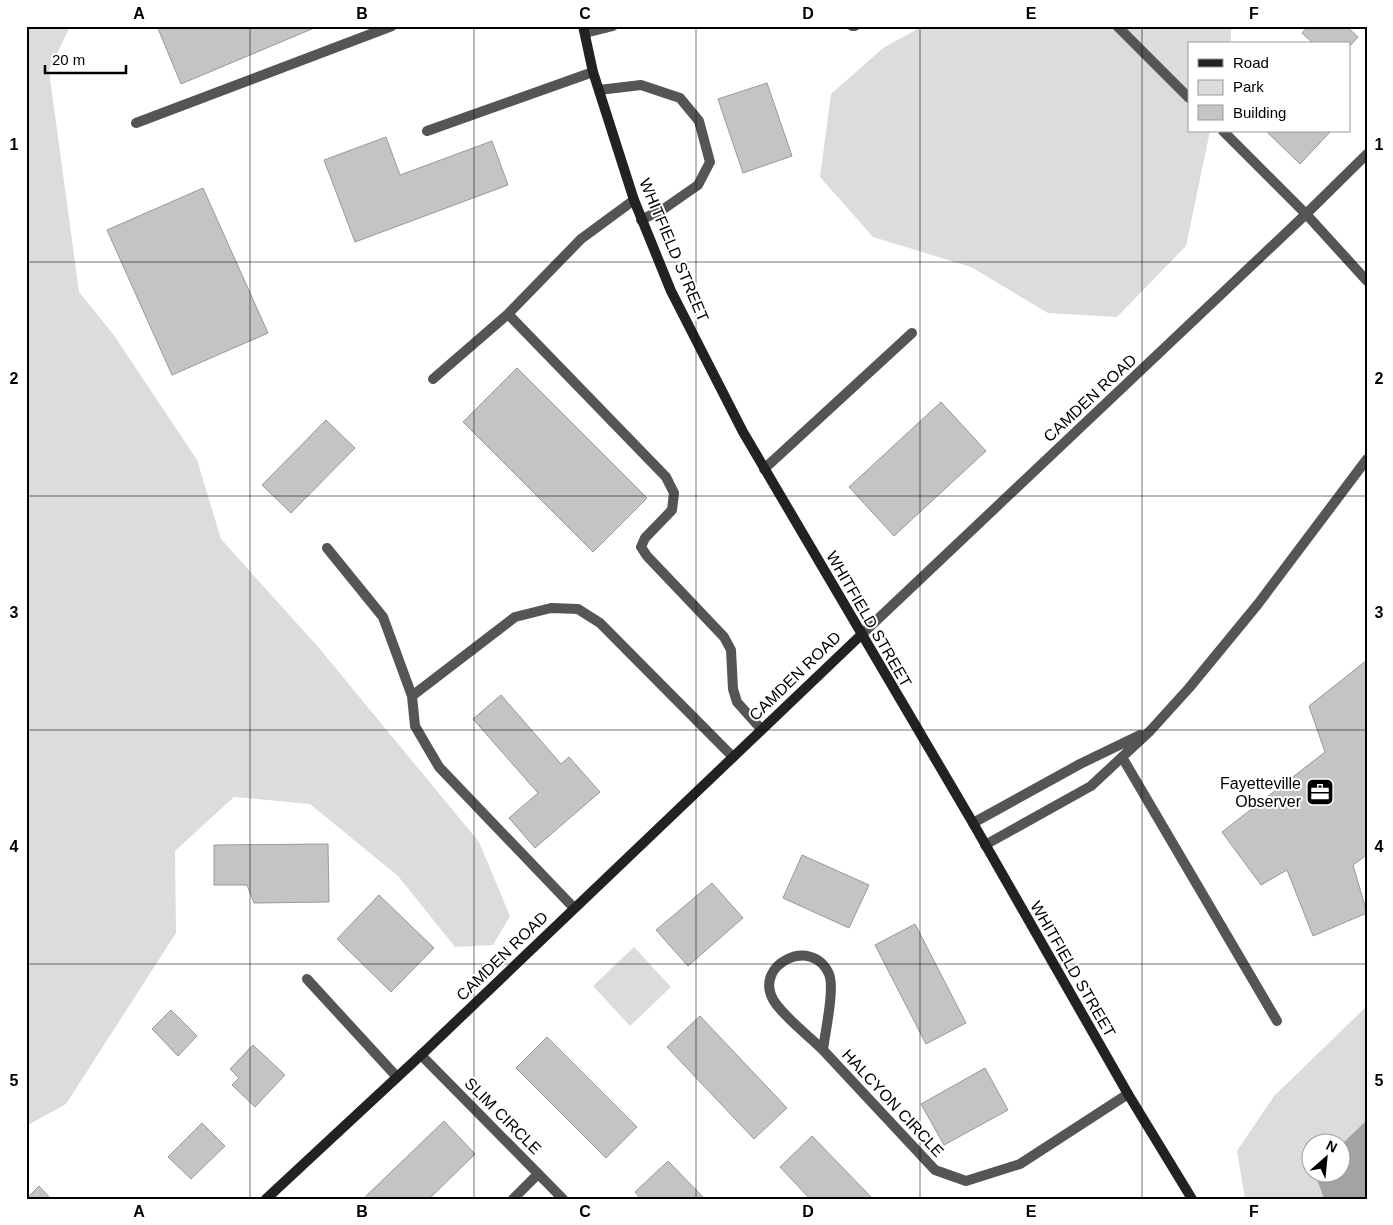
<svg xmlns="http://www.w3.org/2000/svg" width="1393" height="1225" viewBox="0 0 1393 1225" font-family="Helvetica,sans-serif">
<rect width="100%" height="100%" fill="#fff"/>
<path fill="#dcdcdc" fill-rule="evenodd" d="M26 26H70L49 71 79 292 113 334 197 460 221 539 319 648 479 842 510 916 493 945 455 947 398 876 310 804 234 797 175 851 176 933 66 1104 26 1126Z
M923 26H1231V44H1189V131H1210L1186 246 1117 317 1048 313 971 267 873 237 820 177 831 94 883 48Z
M634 947 671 987 630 1026 593 986Z
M1367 1006V1199H1245L1237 1151 1274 1096ZM1310 1142H1340V1172H1310Z"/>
<path fill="#a3a3a3" d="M1367 1120V1199H1324L1315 1173 1340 1172 1341 1145Z"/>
<path fill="#c4c4c4" stroke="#999" d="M157 26H319L181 84Z
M1308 26H1346L1358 37 1349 47V44H1314L1302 33Z
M767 83 792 156 743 173 718 99Z
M1266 131H1331L1300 164Z
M386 137 400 175 492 141 508 185 355 242 324 160Z
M203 188 268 333 172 375 107 230Z
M517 368 647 498 593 552 463 422Z
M941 402 986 451 894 536 849 487Z
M326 420 355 448 291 513 262 485Z
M1367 660V855L1353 865 1367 913 1313 936 1287 870 1261 885 1222 832 1325 752 1309 706Z
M501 695 561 764 569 757 600 792 535 848 509 818 538 793 473 719Z
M328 844 329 902 254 903 247 885H214V845Z
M802 855 869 885 849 928 783 898Z
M712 883 743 918 688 966 656 930Z
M379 895 434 948 391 992 337 939Z
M915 924 966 1023 926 1044 875 945Z
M171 1010 197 1036 178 1056 152 1029Z
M700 1016 787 1108 754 1139 667 1047Z
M547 1037 637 1127 606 1158 516 1068Z
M253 1045 285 1075 255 1107 232 1085 239 1078 230 1069Z
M985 1068 1008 1110 944 1145 921 1104Z
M444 1121 475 1154 429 1199 364 1198Z
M202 1123 225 1146 191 1179 168 1157Z
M812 1136 873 1199H810L780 1167Z
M668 1161 705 1199H641L635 1192Z
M39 1186 51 1199H26Z"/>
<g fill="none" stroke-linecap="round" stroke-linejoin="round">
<path stroke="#555" stroke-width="10" d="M852 26H855
M585 33 613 26
M599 90 641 85 680 98 699 121 710 162 698 185 665 208 641 220
M136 123 392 26
M427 131 593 72
M634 200 581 239 508 314 666 477 674 493 672 510 645 538 641 547 647 556 724 637 731 650 733 689 737 702 761 729
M1306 214 1367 281
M433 379 508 314
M764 469 912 333
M327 548 383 617 412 696 415 726 439 767 574 908
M412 696 515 617 551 608 578 609 600 623 733 757
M1122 757 1277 1021
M973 823 1080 764 1140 735
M985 845 1091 786 1150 731 1189 688 1258 604 1367 459
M307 979 397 1077
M513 1199 538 1174"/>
<path stroke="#555" stroke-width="10" d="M1117 26 1189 98
M1223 131 1306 214
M861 635 1306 214 1367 154
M823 1050C809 1036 784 1017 774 1001 752 965 812 935 829 974 835 989 825 1032 823 1050L935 1170 966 1181 1020 1164 1128 1094
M421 1055 563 1199"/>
<path stroke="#222" stroke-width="10" d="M583 26 593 72 634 200 671 291 743 432 973 823 1128 1094 1192 1199
M266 1199 421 1055 861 635"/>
</g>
<path fill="none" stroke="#000" stroke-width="1" stroke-opacity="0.55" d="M250 26V1199M474 26V1199M696 26V1199M920 26V1199M1142 26V1199M26 262H1367M26 496H1367M26 730H1367M26 964H1367"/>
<defs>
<symbol id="office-square" viewBox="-11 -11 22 22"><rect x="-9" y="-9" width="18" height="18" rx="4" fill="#000" stroke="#fff"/><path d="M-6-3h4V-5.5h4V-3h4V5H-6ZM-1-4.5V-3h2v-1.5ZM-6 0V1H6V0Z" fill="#fff"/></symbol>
</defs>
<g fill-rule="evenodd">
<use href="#office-square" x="1304" y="776" width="32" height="32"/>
</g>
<g text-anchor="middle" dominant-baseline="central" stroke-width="4" stroke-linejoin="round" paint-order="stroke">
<g font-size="16" fill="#000" stroke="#fff">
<text transform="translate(674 250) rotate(67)">WHITFIELD STREET</text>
<text transform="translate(1090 398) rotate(-43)">CAMDEN ROAD</text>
<text transform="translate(869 619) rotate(60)">WHITFIELD STREET</text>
<text transform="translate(795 676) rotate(-44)">CAMDEN ROAD</text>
<text transform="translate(502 956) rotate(-44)">CAMDEN ROAD</text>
<text transform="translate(1073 969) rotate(60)">WHITFIELD STREET</text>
<text transform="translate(893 1103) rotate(47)">HALCYON CIRCLE</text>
<text transform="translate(503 1116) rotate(45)">SLIM CIRCLE</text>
</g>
<g font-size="16" fill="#000" stroke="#fff" text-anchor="end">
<text x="1301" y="783">Fayetteville<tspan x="1301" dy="18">Observer</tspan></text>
</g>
</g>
<rect width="1393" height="1225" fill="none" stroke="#ffffff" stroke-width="55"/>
<rect x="1188" y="42" width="162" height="90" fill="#ffffff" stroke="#999999"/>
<rect x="1198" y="59" width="25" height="8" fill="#222222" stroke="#999999"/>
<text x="1233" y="68" font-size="15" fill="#000000">Road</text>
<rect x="1198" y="80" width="25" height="15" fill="#dcdcdc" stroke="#999999"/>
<text x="1233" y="92" font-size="15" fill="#000000">Park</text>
<rect x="1198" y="105" width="25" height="15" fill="#c4c4c4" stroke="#999999"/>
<text x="1233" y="118" font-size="15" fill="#000000">Building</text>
<g transform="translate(1326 1158) rotate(27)"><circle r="24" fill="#ffffff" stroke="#999999"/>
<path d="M0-4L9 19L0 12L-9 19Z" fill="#000000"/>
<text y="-8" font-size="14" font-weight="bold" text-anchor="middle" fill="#000000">N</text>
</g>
<path d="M45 65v8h81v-8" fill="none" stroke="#000000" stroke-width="2.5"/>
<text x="52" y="65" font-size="15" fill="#000000" stroke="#ffffff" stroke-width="4" paint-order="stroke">20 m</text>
<rect x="28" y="28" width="1338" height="1170" fill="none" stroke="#000" stroke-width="2"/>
<g font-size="16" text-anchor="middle" font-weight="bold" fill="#000">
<text x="139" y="19">A</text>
<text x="362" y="19">B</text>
<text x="585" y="19">C</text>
<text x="808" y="19">D</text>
<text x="1031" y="19">E</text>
<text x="1254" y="19">F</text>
<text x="14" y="150">1</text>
<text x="1379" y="150">1</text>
<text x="14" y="384">2</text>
<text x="1379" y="384">2</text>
<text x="14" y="618">3</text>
<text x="1379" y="618">3</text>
<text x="14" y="852">4</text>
<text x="1379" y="852">4</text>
<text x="14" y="1086">5</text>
<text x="1379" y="1086">5</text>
<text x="139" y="1217">A</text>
<text x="362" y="1217">B</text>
<text x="585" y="1217">C</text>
<text x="808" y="1217">D</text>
<text x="1031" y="1217">E</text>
<text x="1254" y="1217">F</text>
</g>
</svg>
